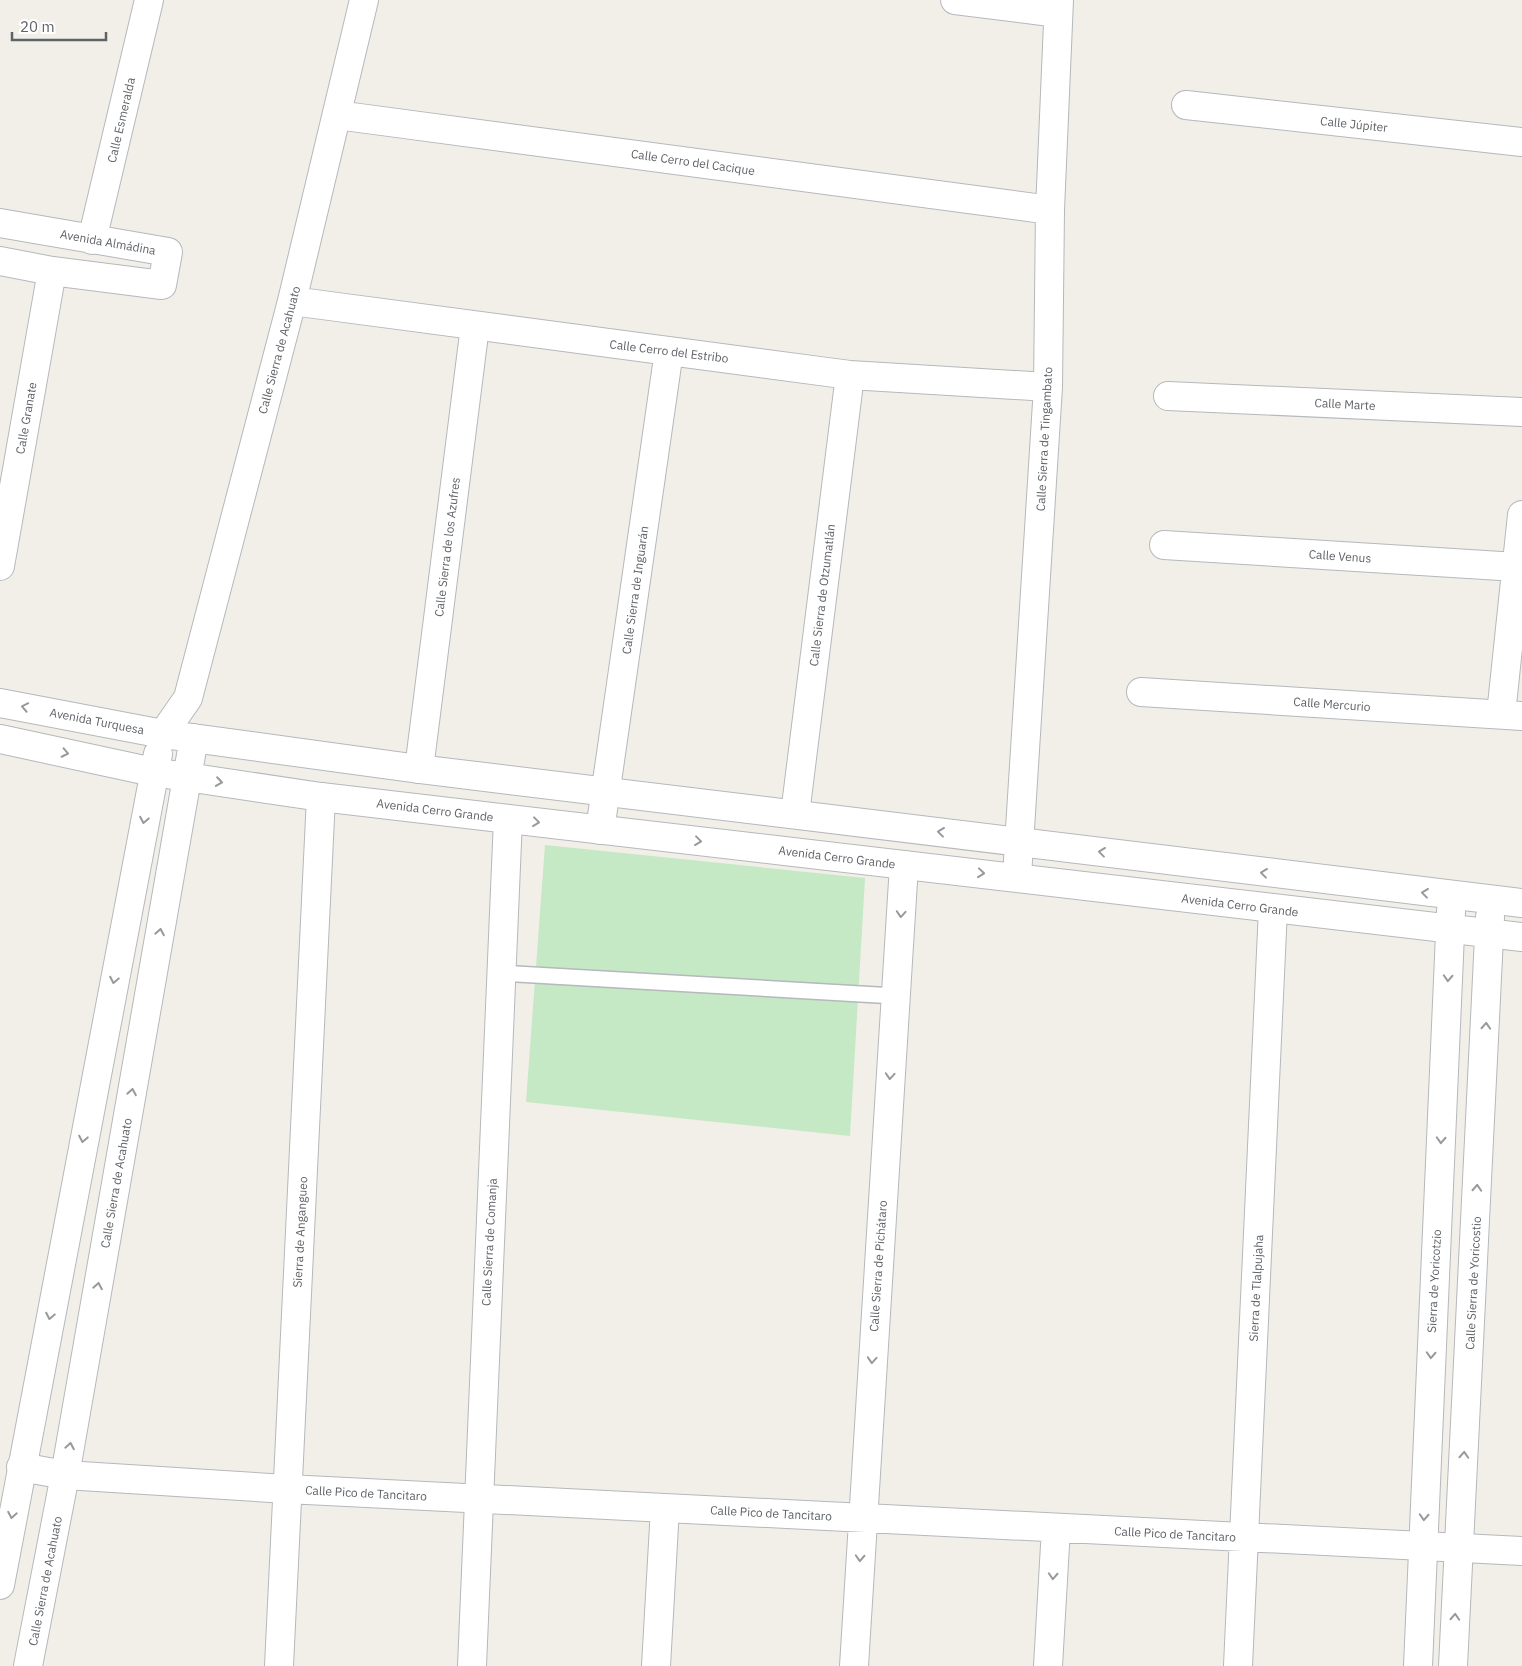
<svg xmlns="http://www.w3.org/2000/svg" width="1522" height="1666" viewBox="0 0 1522 1666" font-family="'IBM Plex Sans',sans-serif">
<rect width="100%" height="100%" fill="#f1efe8"/>
<path fill="#c5e8c5" d="M545 845 865 878 850 1136 526 1102Z"/>
<g fill="none" stroke-linecap="round" stroke-linejoin="round">
<defs>
<path id="service" d="M501 973 895 996"/>
<path id="minor" d="M955 0 1058 13
M1186 105 1522 142
M337 115 1050 210
M0 223 168 252 162 285 52 271 0 261
M92 240 149 0
M292 301 850 375 1048 387
M1168 396 1522 412
M1164 545 1517 567
M0 566 52 271
M1141 692 1522 716
M1501 714 1522 515
M163 734 188 698 292 301 364 0
M419 769 475 326
M795 814 850 375
M600 830 669 351
M1017 876 1048 387 1050 210 1059 0
M21 1467 65 1475 287 1489 1522 1551
M279 1666 321 797
M472 1666 508 819
M656 1666 665 1508
M854 1666 904 865
M1048 1666 1056 1528
M1238 1666 1273 909"/>
<path id="tertiary" d="M0 703 163 734 419 769 1522 903
M0 739 153 772 321 797 1522 937
M0 1585 158 754
M28 1666 65 1475 194 738
M1418 1666 1451 911
M1453 1666 1490 917"/>
</defs>
<use href="#service" stroke="#b5b8bc" stroke-width="18"/>
<use href="#minor" stroke="#b5b8bc" stroke-width="30"/>
<use href="#tertiary" stroke="#b5b8bc" stroke-width="30"/>
<use href="#service" stroke="#fff" stroke-width="15"/>
<use href="#minor" stroke="#fff" stroke-width="28"/>
<use href="#tertiary" stroke="#fff" stroke-width="28"/>
</g>
<defs><path id="oneway-chevron" d="M-2-3.5L2.5 0L-2 3.5" fill="none" stroke-width="1.6" stroke-linecap="round" stroke-linejoin="round" transform="scale(1.25)"/></defs>
<g stroke="#979a9d">
<use href="#oneway-chevron" transform="translate(25 707) rotate(-169)"/>
<use href="#oneway-chevron" transform="translate(65 753) rotate(12)"/>
<use href="#oneway-chevron" transform="translate(219 782) rotate(8)"/>
<use href="#oneway-chevron" transform="translate(144 820) rotate(101)"/>
<use href="#oneway-chevron" transform="translate(536 822) rotate(7)"/>
<use href="#oneway-chevron" transform="translate(941 832) rotate(-173)"/>
<use href="#oneway-chevron" transform="translate(698 841) rotate(7)"/>
<use href="#oneway-chevron" transform="translate(1102 852) rotate(-173)"/>
<use href="#oneway-chevron" transform="translate(981 873) rotate(6)"/>
<use href="#oneway-chevron" transform="translate(1264 873) rotate(-173)"/>
<use href="#oneway-chevron" transform="translate(1425 893) rotate(-173)"/>
<use href="#oneway-chevron" transform="translate(901 914) rotate(94)"/>
<use href="#oneway-chevron" transform="translate(160 932) rotate(-80)"/>
<use href="#oneway-chevron" transform="translate(1448 978) rotate(93)"/>
<use href="#oneway-chevron" transform="translate(114 980) rotate(101)"/>
<use href="#oneway-chevron" transform="translate(1486 1026) rotate(-87)"/>
<use href="#oneway-chevron" transform="translate(890 1076) rotate(94)"/>
<use href="#oneway-chevron" transform="translate(132 1092) rotate(-80)"/>
<use href="#oneway-chevron" transform="translate(83 1139) rotate(101)"/>
<use href="#oneway-chevron" transform="translate(1441 1140) rotate(93)"/>
<use href="#oneway-chevron" transform="translate(1477 1188) rotate(-87)"/>
<use href="#oneway-chevron" transform="translate(98 1286) rotate(-80)"/>
<use href="#oneway-chevron" transform="translate(50 1316) rotate(101)"/>
<use href="#oneway-chevron" transform="translate(1431 1355) rotate(93)"/>
<use href="#oneway-chevron" transform="translate(872 1360) rotate(94)"/>
<use href="#oneway-chevron" transform="translate(70 1446) rotate(-80)"/>
<use href="#oneway-chevron" transform="translate(1464 1455) rotate(-87)"/>
<use href="#oneway-chevron" transform="translate(12 1515) rotate(100)"/>
<use href="#oneway-chevron" transform="translate(1424 1517) rotate(93)"/>
<use href="#oneway-chevron" transform="translate(860 1558) rotate(93)"/>
<use href="#oneway-chevron" transform="translate(1053 1576) rotate(93)"/>
<use href="#oneway-chevron" transform="translate(1455 1617) rotate(-87)"/>
</g>
<g text-anchor="middle" dominant-baseline="central" stroke-width="4.5" stroke-linejoin="round" paint-order="stroke">
<g font-size="12" fill="#5f6368" stroke="#fff">
<text transform="translate(121 120) rotate(-77)">Calle Esmeralda</text>
<text transform="translate(1354 124) rotate(6)">Calle Júpiter</text>
<text transform="translate(693 162) rotate(8)">Calle Cerro del Cacique</text>
<text transform="translate(108 242) rotate(10)">Avenida Almádina</text>
<text transform="translate(279 350) rotate(-75)">Calle Sierra de Acahuato</text>
<text transform="translate(669 351) rotate(7)">Calle Cerro del Estribo</text>
<text transform="translate(1345 404) rotate(3)">Calle Marte</text>
<text transform="translate(26 418) rotate(-80)">Calle Granate</text>
<text transform="translate(1044 439) rotate(-87)">Calle Sierra de Tingambato</text>
<text transform="translate(447 547) rotate(-83)">Calle Sierra de los Azufres</text>
<text transform="translate(1340 556) rotate(4)">Calle Venus</text>
<text transform="translate(635 590) rotate(-82)">Calle Sierra de Inguarán</text>
<text transform="translate(822 595) rotate(-83)">Calle Sierra de Otzumatlán</text>
<text transform="translate(1332 704) rotate(4)">Calle Mercurio</text>
<text transform="translate(97 721) rotate(11)">Avenida Turquesa</text>
<text transform="translate(435 810) rotate(7)">Avenida Cerro Grande</text>
<text transform="translate(837 857) rotate(7)">Avenida Cerro Grande</text>
<text transform="translate(1240 905) rotate(7)">Avenida Cerro Grande</text>
<text transform="translate(116 1183) rotate(-80)">Calle Sierra de Acahuato</text>
<text transform="translate(300 1232) rotate(-87)">Sierra de Angangueo</text>
<text transform="translate(489 1242) rotate(-87)">Calle Sierra de Comanja</text>
<text transform="translate(878 1266) rotate(-86)">Calle Sierra de Pichátaro</text>
<text transform="translate(1434 1281) rotate(-87)">Sierra de Yoricotzio</text>
<text transform="translate(1473 1283) rotate(-87)">Calle Sierra de Yoricostio</text>
<text transform="translate(1256 1288) rotate(-87)">Sierra de Tlalpujaha</text>
<text transform="translate(366 1493) rotate(3)">Calle Pico de Tancitaro</text>
<text transform="translate(771 1513) rotate(3)">Calle Pico de Tancitaro</text>
<text transform="translate(1175 1534) rotate(3)">Calle Pico de Tancitaro</text>
<text transform="translate(45 1581) rotate(-79)">Calle Sierra de Acahuato</text>
</g>
</g>
<path d="M12 32v8h94v-8" fill="none" stroke="#5f6368" stroke-width="2.5"/>
<text x="20" y="32" font-size="15" fill="#5f6368" stroke="#ffffff" stroke-width="4" paint-order="stroke">20 m</text>
</svg>
